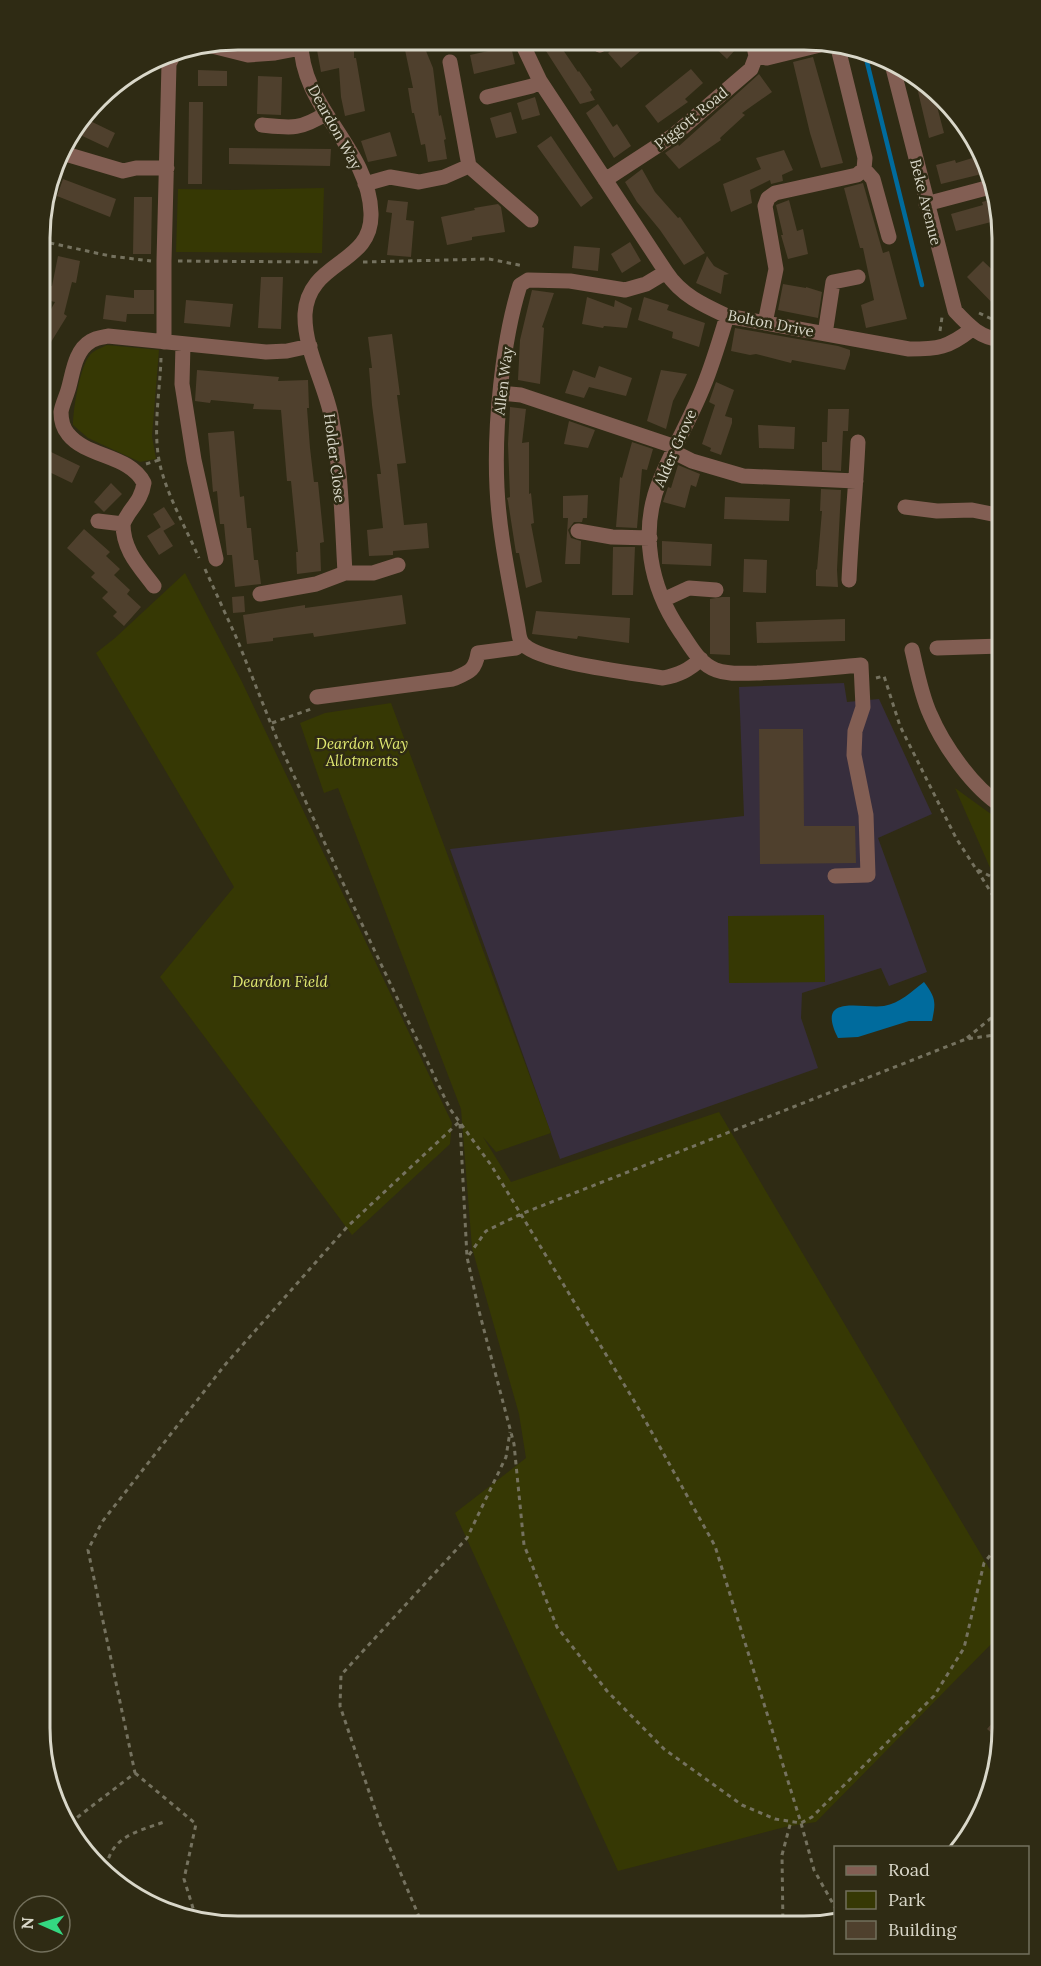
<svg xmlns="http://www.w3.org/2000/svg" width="1041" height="1966" viewBox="0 0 1041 1966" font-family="Lora,serif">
<rect width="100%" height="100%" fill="#2f2b14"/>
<path fill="#372e3d" d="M844 683 847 702 879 699 932 814 878 838 927 972 889 986 881 968 802 993 801 1018 818 1068 560 1159 450 849 744 816 739 687Z"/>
<path fill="#363804" d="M324 188 322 253 176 252 178 189 232 190Z
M107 345 159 350 152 436 156 459 140 462 88 438 73 425C73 409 80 366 90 355 94 350 101 348 107 345Z
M185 573 242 682 452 1123 450 1144 352 1235 160 977 234 887 96 653 115 638Z
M391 703 551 1133 496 1152 483 1137 511 1182 719 1112 1002 1590V1633L816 1822 785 1827 618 1871 455 1513 526 1458 519 1414 472 1248 461 1109 338 788 324 793 300 723 325 713Z
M955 788 1002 822V895Z
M824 915 825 982 729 983 728 916Z"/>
<path fill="#006b9d" d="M924 982C936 998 936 1002 932 1021H909L858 1037 838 1038C815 993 861 1009 884 1006 900 1003 911 992 924 982Z"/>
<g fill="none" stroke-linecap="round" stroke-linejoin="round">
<path stroke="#006b9d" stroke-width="4.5" d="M865 54 922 285"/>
</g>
<path fill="#4f402d" d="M335 40H354V58H356L365 111 345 116 341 97 339 68 321 72 317 50 335 46Z
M541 41H557L578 72 579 71 592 90 590 92 595 100 580 104 546 51Z
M622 41H635L651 42 621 68 608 53Z
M709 42H742L727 59Z
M424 46 433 68 439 116 441 115 446 139 444 140 447 159 428 162 425 144 421 145 414 113H412L408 88H413L405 50Z
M511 46 515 64 474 74 470 55Z
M813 57 843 163 821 168 810 133 793 62Z
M691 69 703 83 685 99 688 102 658 123 645 106Z
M198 70 227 71V86H198Z
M759 74 772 92 742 113 745 115 720 138 721 140 679 169 665 153 678 144 679 146Z
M258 76 282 77 281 115 257 114Z
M915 79 932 87 944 133 929 138Z
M535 97 540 115 522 120 517 103Z
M189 102H203L202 184H188Z
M598 104 613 127 617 124 631 146 614 158 586 113Z
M511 112 517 133 496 138 490 118Z
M84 118 115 133 108 148 76 133Z
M390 132 397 156 368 162 361 141Z
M551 136 593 198 581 207 537 146Z
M229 148 331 149 330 166 229 164Z
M784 150 793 170 782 175 783 181 771 184 770 180 750 190 752 203 731 212 723 184 761 169 756 158Z
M979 156 990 172 941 184 936 165 955 160 956 163Z
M642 169 655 192 678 218 680 217 705 253 684 265 660 230 637 202 625 182Z
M63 179 116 199 110 217 57 196Z
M863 183 883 253 889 251 907 319 866 328 861 305 874 300 863 248H860L844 188Z
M134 197H152L151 254H133Z
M994 199 999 220 956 231 951 214 983 205 982 202Z
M388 200 408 202 406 220 414 221 411 257 387 255 392 213 386 212Z
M789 200 797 231 803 229 808 254 788 259 781 235H783L776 205Z
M498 204 501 207 505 232 472 237V240L447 245 441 217 475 210 474 208Z
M630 242 641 261 622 273 611 254Z
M574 246 600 248 598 271 572 268Z
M58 256 80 261 76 283 72 282 64 314 67 316 40 360 41 327 55 302 46 300 49 286H52Z
M707 256 714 266 729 274 724 275 721 294 696 283Z
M983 261 1002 279V313L967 277Z
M261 277H283L281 329 258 328Z
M783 284 806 288V287L822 292 818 318 778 310Z
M134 290H154V314H127L126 322 103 319 106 295 134 298Z
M532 290 554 293 542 327 544 328 540 384 518 380 520 340Z
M587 297 614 307 615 300 632 308 627 328 604 326 603 328 582 324Z
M644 297 669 305 667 310 705 323 699 347 672 338 673 332 638 320Z
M186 300 233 304 230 327 184 323Z
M735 328 838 346 850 350V355L845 370 792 360 791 363 756 354 750 355 731 351Z
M392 334 400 395H397L406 463 397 464 404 525 427 523 429 548 393 551V555L369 556 367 530 383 528 377 474H381L372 405 369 368H372L368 337Z
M599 366 632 378 626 396 589 387 584 398 565 393 573 370 595 378Z
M197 370 279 377 278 381 308 380 309 408H307L310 448 314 482H318L324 542 320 543 321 571 297 574 296 552H298L291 481H287L281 410 253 409 254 404 211 400 210 403 195 401Z
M661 370 687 374 673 401 666 429 647 421Z
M716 382 734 390 725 416 732 418V423L721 455 710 451 711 448 702 444 715 405 709 402Z
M510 407 526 409 522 443 529 442V494L531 493 534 523 531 524 542 582 526 588 519 553H516L508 501 507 498 510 497 508 444Z
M828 409H849L848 431H843L841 471 822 470V442H827Z
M569 421 595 430 588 448 564 444Z
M758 425 795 427 794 449 759 448Z
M234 431 240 497 244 496 247 528H251L254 560H258L261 584 235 587 232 555H227L224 524H220L217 491 213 492 208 433Z
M632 442 653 449 647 470 642 469 637 528 616 527 620 477 622 478Z
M51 452 80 466 72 483 43 469Z
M678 465 700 474 696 487 691 485 685 508 663 502 668 487 671 488Z
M111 483 122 494 104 512 94 502Z
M821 489 841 490 837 570 838 587 816 586V569L817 570 822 511H820Z
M588 495 587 518H583L582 522H574L568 530 571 538 581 541 580 564H565L568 518H563V496Z
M725 497 790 499 789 521 724 519Z
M164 507 175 524 163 531 153 514Z
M161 527 173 546 159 555 147 536Z
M84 529 110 552 106 556 120 569 114 575 130 590 127 594 141 607 124 626 113 616 117 612 102 598 108 592 91 577 95 573 67 548Z
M662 541 712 544 711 566 662 564Z
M613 547H635L633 595H612Z
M744 559 767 560 766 593 743 592Z
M402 595 406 624 314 637 313 633 273 638V641L247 644 243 615 305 605V608Z
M244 596 245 612 233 613 232 597Z
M722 597H730V655L710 654V599Z
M536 611 630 618 629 643 578 636 577 639 532 634Z
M845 619V641L757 643 756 622Z
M759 729H803L804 826H855L856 863 760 864Z
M1002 1712V1742L987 1729Z"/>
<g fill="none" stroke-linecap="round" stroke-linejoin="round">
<path stroke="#75725f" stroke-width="3" stroke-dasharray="4.5 4.5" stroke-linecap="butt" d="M41 241 110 256 151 261
M178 261 319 262
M363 262 489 259 524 266
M979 313 996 321 1002 320
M940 331 942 317
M161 358C160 391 153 427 159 460 165 492 186 528 199 558
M146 464 159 460
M205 569 237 639 277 739 360 920 450 1109 491 1165 636 1404 715 1546 801 1823 812 1817 934 1696 964 1648 984 1563 1002 1541
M876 678 884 676 900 726 956 838 976 869 1002 882
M272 723 311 709
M977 870 1002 910
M967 1038 1002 1009
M460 1124 467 1257 479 1311 514 1444 524 1545 557 1627 607 1691 664 1749 742 1805 775 1819 801 1823 814 1870 836 1909
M469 1255 486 1231 521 1214 966 1039 1002 1034
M135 1773 196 1824 184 1879 197 1921
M70 1823 135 1773 88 1550 102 1522 224 1366 347 1227 459 1122
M105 1876C108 1837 133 1833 164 1822
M423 1926 381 1827 340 1706 341 1675 467 1538 506 1457 510 1432
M783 1927 782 1855 791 1821"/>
<path stroke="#825e53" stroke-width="15" d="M301 39C299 107 369 147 371 213 373 265 308 260 305 314 304 348 324 382 331 415 341 467 342 520 345 573
M521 41 540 81 666 272C681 295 703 305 727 316L909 349C938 349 948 348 972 329
M208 45 248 55 275 53 301 48
M600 45 605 41
M756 56 767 58 828 43 838 48 865 158 864 169 857 175 775 193 768 198 765 206 776 269 765 323
M450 62 469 166 531 220
M893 68 955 311C969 326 980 338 1002 340
M487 97 532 86 540 81
M262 125C291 128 300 130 325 114
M69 155 123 171 136 168H167
M864 169 873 179 889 237
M605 180 674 135 751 69 756 56 753 42
M365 184 390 177 419 182 444 177 469 166
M926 204 994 186
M666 272 646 284 625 290 570 281 528 280 520 285C502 342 494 428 497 488 499 533 510 584 518 628 519 634 519 641 524 645 543 663 634 673 663 678 679 675 689 670 701 659
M727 316C720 339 713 363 704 385 691 418 673 448 660 480 639 531 650 587 680 631 690 645 699 664 716 670 729 675 744 673 757 673 792 672 826 668 861 665L863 707 855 731 854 755 866 815 868 875 835 876
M825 334 833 282 858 277
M164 342V261L169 64 174 54 179 51
M183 344 182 384 194 460 216 559
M500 393 521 395 676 447
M674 452 692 461 743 476 856 481
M905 507 937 511 972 510 1002 516
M98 521 123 524C123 550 139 566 154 586
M123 524C129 508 141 503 144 483 129 454 87 458 68 434 63 428 61 419 61 412 62 405 66 397 68 390 73 374 74 351 91 341 95 338 103 337 108 336L266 352 287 351 310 346
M578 531 612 537 650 538
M849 580C851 534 856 488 858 442
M260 594 316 584 345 573H373L398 565
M663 600 689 588 716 590
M937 648 1002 646
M912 650C917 671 921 694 930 714 943 745 973 788 1002 806
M317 697 453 679C469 672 475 671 478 653L516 648 522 643"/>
</g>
<g text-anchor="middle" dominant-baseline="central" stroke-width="5" stroke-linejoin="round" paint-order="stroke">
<g font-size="15" fill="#d9d7c9" stroke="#2f2b14">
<text transform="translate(691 118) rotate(-39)">Piggott Road</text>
<text transform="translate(335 127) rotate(61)">Deardon Way</text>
<text transform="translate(926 202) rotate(76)">Beke Avenue</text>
<text transform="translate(771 323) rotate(11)">Bolton Drive</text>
<text transform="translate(503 381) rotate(-83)">Allen Way</text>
<text transform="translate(675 448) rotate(-66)">Alder Grove</text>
<text transform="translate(335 458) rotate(83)">Holder Close</text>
</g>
<g font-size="15" font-style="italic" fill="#e1e971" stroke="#2f2b14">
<text x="362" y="743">Deardon Way<tspan x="362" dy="17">Allotments</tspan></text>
<text x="280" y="981">Deardon Field</text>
</g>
</g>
<path d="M0 0H1041V1966H0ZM238 50H804A188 188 0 0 1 992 238V1728A188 188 0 0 1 804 1916H238A188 188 0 0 1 50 1728V238A188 188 0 0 1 238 50Z" fill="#2f2b14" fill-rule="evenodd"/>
<path fill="none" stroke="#d9d7c9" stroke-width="3" d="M238 50H804A188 188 0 0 1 992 238V1728A188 188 0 0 1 804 1916H238A188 188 0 0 1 50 1728V238A188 188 0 0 1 238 50Z"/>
<rect x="834" y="1846" width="195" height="108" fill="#2f2b14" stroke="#73705c" stroke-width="1.5"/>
<rect x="846" y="1866" width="30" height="9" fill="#825e53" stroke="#73705c" stroke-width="1.5"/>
<text x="888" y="1876" font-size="18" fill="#d9d7c9">Road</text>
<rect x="846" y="1891" width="30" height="18" fill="#363804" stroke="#73705c" stroke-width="1.5"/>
<text x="888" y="1906" font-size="18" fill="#d9d7c9">Park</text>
<rect x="846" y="1921" width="30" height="18" fill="#4f402d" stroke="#73705c" stroke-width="1.5"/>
<text x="888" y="1936" font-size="18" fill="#d9d7c9">Building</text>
<g transform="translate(42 1924) rotate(273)"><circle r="28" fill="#2f2b14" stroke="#73705c" stroke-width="1.5"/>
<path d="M0-4.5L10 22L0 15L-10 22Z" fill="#34d881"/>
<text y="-9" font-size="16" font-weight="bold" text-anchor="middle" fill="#d9d7c9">N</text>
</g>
</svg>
